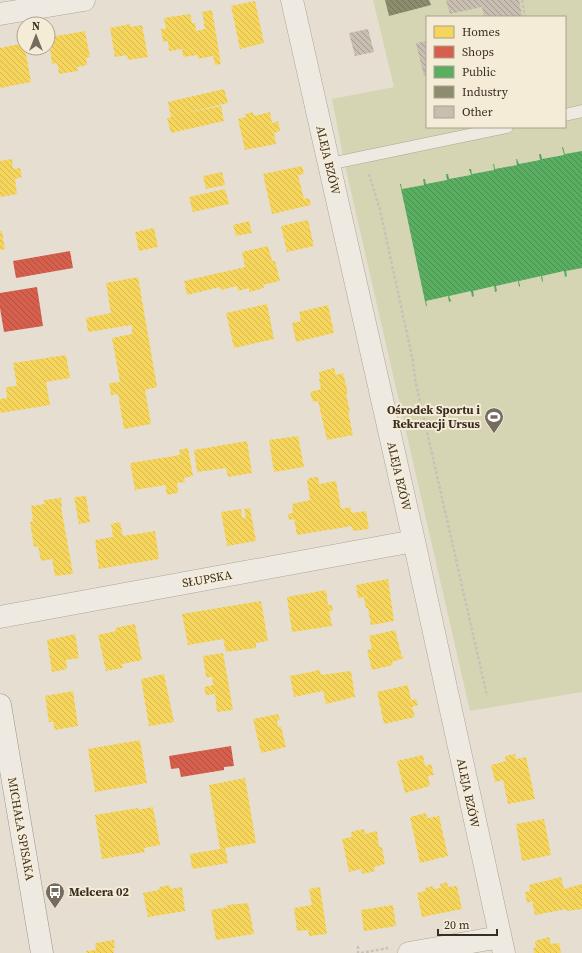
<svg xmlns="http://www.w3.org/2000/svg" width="582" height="953" viewBox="0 0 582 953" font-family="'Source Serif 4',serif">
<defs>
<pattern id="homes-back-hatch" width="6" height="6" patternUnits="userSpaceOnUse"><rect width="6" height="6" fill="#f6d55c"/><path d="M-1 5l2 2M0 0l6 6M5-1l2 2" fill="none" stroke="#d4b750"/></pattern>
<pattern id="shops-back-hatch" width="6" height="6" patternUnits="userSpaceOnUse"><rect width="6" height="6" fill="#d6604d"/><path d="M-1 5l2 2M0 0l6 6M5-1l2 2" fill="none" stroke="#af5040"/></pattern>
<pattern id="public-back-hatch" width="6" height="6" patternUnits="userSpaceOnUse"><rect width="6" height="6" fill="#5aae61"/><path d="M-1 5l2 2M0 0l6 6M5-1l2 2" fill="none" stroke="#4b8e50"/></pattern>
<pattern id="industry-back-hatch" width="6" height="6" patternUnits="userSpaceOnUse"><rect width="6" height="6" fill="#8c8c6e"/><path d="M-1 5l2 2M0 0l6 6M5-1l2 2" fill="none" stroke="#73735a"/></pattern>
<pattern id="building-back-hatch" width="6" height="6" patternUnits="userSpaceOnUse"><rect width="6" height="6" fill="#c9beb2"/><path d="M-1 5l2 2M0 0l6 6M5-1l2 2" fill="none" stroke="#a49b90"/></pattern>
</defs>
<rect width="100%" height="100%" fill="#e6dfd1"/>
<path fill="#d5d5b4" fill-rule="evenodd" d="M373 0H582V692L470 711 344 161 332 99 394 87ZM427 17H565V127H427Z"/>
<path fill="url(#homes-back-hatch)" d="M255 1 264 43 240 49 231 6Z
M212 10 221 64 215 65 213 56 198 59V55L183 57 182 49 169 51 168 41 163 42 161 29H166L164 18 190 14 192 23H195L196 31 205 29 202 12Z
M130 24V27L142 25 148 57 128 60 127 55 115 57 110 28Z
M85 31 90 57 86 58 87 65 77 67 78 71 59 74 57 63 52 64 50 49H52L50 37Z
M24 43 31 82 0 88V48Z
M224 89 228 103 182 114 221 106 224 121 171 133 167 118 171 117 168 102Z
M253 112 254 116 270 112 272 123 278 121 280 131 274 133 276 144 245 150 238 119 246 117 245 114Z
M12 159 13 169 20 168 22 177 15 179 17 194 0 197V161Z
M302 166 304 174 298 175 304 199 309 198 311 205 272 214 263 174Z
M222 172 225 185 206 189 203 176Z
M225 189 229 204 193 212 189 197Z
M308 220 314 246 287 252 281 226Z
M249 221 252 233 236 236 233 225Z
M154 228 158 247 139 251 135 232Z
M0 231H2L5 249 0 250Z
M268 246 272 261H275L280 281 263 285 264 288 249 292V288L238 291 237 286 221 290 220 287 187 295 184 281 245 267 242 252Z
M138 277 157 387 145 390 151 424 124 429 118 394 111 395 109 383 120 382 112 338 132 334V325L88 332 86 318 111 313 106 283Z
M267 304 274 339 234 348 226 313Z
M328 305 334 333 296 342 292 323 301 321 299 312Z
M66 355 70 378 46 382 50 405 0 413V399L7 398 6 387 17 386 13 363Z
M334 368 336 375 343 373 348 394H346L350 411 348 412 353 435 327 440 318 401 313 402 310 392 321 389 319 379H320L319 372Z
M298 436 304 467 274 472 269 440Z
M247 441 252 473 228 477 226 468 197 472 194 450Z
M188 448 193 476 184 478 185 482 177 483 178 493 167 495 165 485 135 490 130 463 180 455 179 450Z
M318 477 319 484 336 481 341 509 351 507V513L366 511 369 529 353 531 352 526 297 535 294 519 289 520 288 514 293 513 292 504 310 500 307 481 309 478Z
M86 496 90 522 79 524 74 497Z
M61 498 62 507H61L73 574 55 576 52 559 41 561 38 546 34 547 30 522 33 521 31 506 45 504 44 500Z
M250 508 256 541 227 546 221 512 241 509 242 518H246L244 509Z
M120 522 123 536 155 531 159 559 99 569 95 540 113 537 111 524Z
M388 579 394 621 371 625 368 608H366L364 597 358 598 356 585Z
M326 590 328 605H332L333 611H329L332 626 292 632 287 597Z
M261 601 268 641 256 643V648L226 652 223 639 188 645 182 614Z
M135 624 142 660 122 664 123 668 106 671 98 635 116 631 115 628Z
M395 630 402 657 403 656 404 658 392 662 393 665 372 670 367 650 372 649 369 636Z
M75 634 79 658 66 660 67 669 52 672 47 640Z
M223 653 233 710 217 712 215 694 206 695 204 687 213 685 212 677H206L203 656Z
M320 670 321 675 351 671 355 697 326 704 323 691 294 697 290 676Z
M164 674 174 722 149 726 141 679Z
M408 685 411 700 416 699 418 705 412 707 415 717 384 724 377 692Z
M73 691 78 726 55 730 53 722H49L45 696Z
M278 714 280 720H277L278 727 281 726 286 747 261 753 253 719Z
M140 740 147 783 95 792 88 749Z
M515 754 516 759 526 757 535 799 508 804 503 780 495 782 491 765 506 761 505 756Z
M423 755 425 766 431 764 434 775 428 776 430 786 405 793 397 761Z
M245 778 256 843 225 848 228 863 192 869 190 854 220 849 209 785Z
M153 807 160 845 144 848 145 852 102 859 95 815 138 808V810Z
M426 813 427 818 439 816 448 856 420 863 410 817Z
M544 819 551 855 522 861 516 824Z
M364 829 365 834 377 831 379 847H382L385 864 374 867 375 871 362 874 361 869 349 872 342 839 352 837 351 832Z
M561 877 564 889 582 884V909L567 911 566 909 535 915 532 901 527 903 525 892 530 891 529 885Z
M447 882 448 887 457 886 462 909 422 917 417 893 425 891V888L433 886V889L441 888 440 884Z
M170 885V889L182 887 185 911 148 917 143 893 159 890V887Z
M320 887 327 934 309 936 308 930 297 931 294 908 312 905 309 889Z
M248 903 254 934 216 940 211 910 228 907 227 905Z
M393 905 396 926 364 931 361 910Z
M549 937 551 944 559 943 561 953H534L533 948 536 947 535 941Z
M114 940 115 948H113L114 953H87L86 951 96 950 95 943Z"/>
<path fill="url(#shops-back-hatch)" d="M70 251 73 268 16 278 13 261Z
M37 287 43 326 4 332 0 308V293Z
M231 746 234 766 224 767V770L181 777 179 768 171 769 169 756Z"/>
<path fill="url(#public-back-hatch)" d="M562 147H563L565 154 582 151V268L566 271 567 276 565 277 564 271 542 276 543 281 542 282 541 276 519 281 520 286 519 287 518 281 496 286 497 291 495 292 494 286 473 291 474 296 472 297 471 291 449 296 451 301 449 302 448 296 426 301 427 306H426L400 184H401L402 189 424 185 423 179H425L426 184 447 180 446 174H448L449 179 471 175 469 169H471L472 174 494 170 493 164H494L495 169 517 165 516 159H517L519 164 540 160 539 154H541L542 159 564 155Z"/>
<path fill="url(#industry-back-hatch)" d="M385 0H429L431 5 389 16Z"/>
<path fill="url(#building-back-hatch)" d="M446 0H519L522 17H484L482 7 450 14Z
M368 29 374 52 355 56 349 33Z
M427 41V75L424 76 416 43Z"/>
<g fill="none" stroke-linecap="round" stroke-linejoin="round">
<defs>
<path id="lane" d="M565 115 582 111
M329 164 507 127"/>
<path id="street" d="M292 0 414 541 504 953
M0 14 84 0
M0 617 414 541
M409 953 500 937"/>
<path id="secondary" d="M0 705 42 953"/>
</defs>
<use href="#lane" stroke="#aba499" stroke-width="13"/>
<use href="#street" stroke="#aba499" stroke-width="23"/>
<use href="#secondary" stroke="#9b948a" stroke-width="23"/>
<path stroke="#c7c1b9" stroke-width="2.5" stroke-dasharray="3 2" stroke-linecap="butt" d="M522 0 525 17
M369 174 380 210 413 361 415 379 487 696
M358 946V953
M361 953 388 948"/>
<use href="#lane" stroke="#eeeae2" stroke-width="12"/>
<use href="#street" stroke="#eeeae2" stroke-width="22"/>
<use href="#secondary" stroke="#eeeae2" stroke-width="22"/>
</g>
<defs>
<symbol id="stadium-pin" viewBox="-11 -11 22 30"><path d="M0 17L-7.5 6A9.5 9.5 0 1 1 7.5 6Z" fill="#766b5f" stroke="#f5ecd8"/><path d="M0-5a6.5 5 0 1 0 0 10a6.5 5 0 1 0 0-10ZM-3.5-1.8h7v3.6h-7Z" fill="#fff"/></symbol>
<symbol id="bus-pin" viewBox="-11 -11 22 30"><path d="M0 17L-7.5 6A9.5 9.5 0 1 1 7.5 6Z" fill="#766b5f" stroke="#f5ecd8"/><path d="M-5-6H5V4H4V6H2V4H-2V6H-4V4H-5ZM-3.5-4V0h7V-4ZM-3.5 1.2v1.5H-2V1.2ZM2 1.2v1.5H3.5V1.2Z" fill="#fff"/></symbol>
</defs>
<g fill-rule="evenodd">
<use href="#stadium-pin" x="483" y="406" width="22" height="30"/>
<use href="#bus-pin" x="44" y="881" width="22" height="30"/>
</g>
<g text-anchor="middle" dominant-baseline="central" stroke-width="4" stroke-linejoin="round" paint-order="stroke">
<g font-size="12" fill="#3a2d21" stroke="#f5ecd8">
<text transform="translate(328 160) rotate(77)">ALEJA BZÓW</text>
<text transform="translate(399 476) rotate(77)">ALEJA BZÓW</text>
<text transform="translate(207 579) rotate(-10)">SŁUPSKA</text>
<text transform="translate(468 793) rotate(78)">ALEJA BZÓW</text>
<text transform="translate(21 829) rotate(80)">MICHAŁA SPISAKA</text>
</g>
<g font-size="12" font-weight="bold" fill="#3a2d21" stroke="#f5ecd8" text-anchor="end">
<text x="480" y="410">Ośrodek Sportu i<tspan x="480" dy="14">Rekreacji Ursus</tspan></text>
<text x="69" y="892" text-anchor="start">Melcera 02</text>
</g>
</g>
<rect x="426" y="16" width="140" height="112" fill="#f5ecd8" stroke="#aaa08f"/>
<rect x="434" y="26" width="20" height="12" fill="#f6d55c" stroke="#aaa08f"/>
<text x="462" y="36" font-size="12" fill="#3a2d21">Homes</text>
<rect x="434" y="46" width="20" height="12" fill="#d6604d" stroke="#aaa08f"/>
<text x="462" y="56" font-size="12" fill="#3a2d21">Shops</text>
<rect x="434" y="66" width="20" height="12" fill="#5aae61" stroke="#aaa08f"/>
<text x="462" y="76" font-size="12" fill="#3a2d21">Public</text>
<rect x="434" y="86" width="20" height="12" fill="#8c8c6e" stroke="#aaa08f"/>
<text x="462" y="96" font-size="12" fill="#3a2d21">Industry</text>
<rect x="434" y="106" width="20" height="12" fill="#c9beb2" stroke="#aaa08f"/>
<text x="462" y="116" font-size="12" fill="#3a2d21">Other</text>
<g transform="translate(36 36)"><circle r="19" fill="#f5ecd8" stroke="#aaa08f"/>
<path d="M0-3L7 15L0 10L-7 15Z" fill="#766b5f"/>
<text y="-6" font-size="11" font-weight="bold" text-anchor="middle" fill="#3a2d21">N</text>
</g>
<path d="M438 929v6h59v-6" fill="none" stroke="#3a2d21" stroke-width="2"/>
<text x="444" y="929" font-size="12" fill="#3a2d21" stroke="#f5ecd8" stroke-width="3" paint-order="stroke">20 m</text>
</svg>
